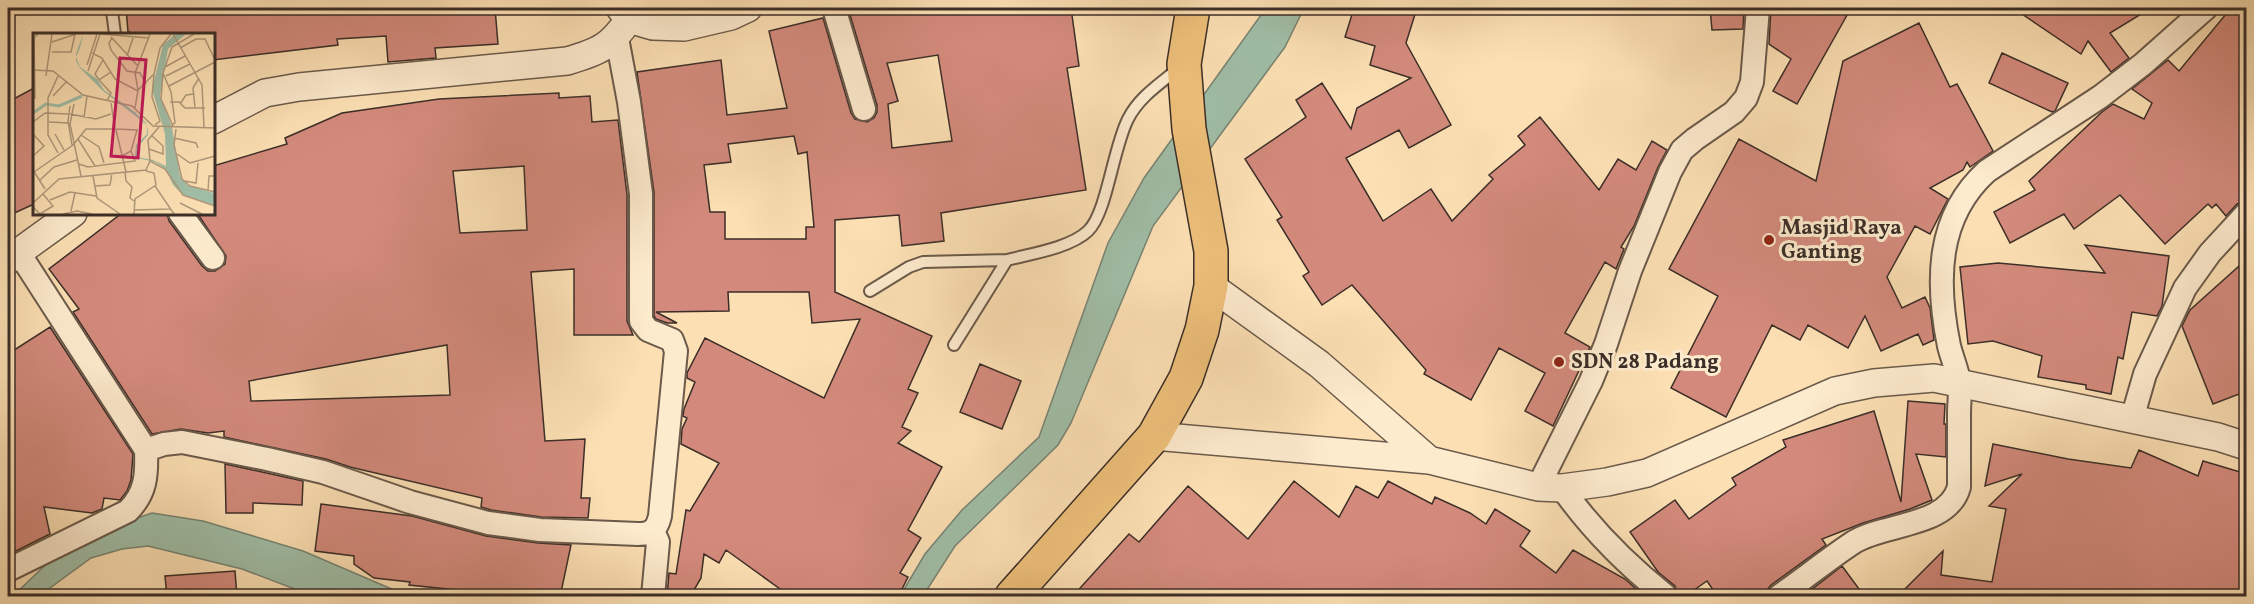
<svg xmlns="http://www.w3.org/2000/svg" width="2254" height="604" viewBox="0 0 2254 604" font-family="Vollkorn,serif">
<rect width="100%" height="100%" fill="#fce0b4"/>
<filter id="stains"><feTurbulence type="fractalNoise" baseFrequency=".00333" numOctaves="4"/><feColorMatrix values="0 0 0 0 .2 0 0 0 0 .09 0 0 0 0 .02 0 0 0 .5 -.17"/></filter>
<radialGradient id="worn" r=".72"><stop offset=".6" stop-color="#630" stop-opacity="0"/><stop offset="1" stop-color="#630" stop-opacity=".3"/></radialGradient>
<path fill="#a0bea7" stroke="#788474" stroke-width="1.5" d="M1266 8H1304L1285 47 1153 226 1071 423 1058 445 955 546 923 596H900L925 554 962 510 1039 437 1108 243 1144 178Z
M152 513 203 521 303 551 408 596H313L242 569 148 546 122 549 91 558 39 596H13L59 552 105 529Z"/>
<path fill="#d38a7c" stroke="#3b2e28" stroke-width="1.5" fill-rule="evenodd" d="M126 8H495L498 44 435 48 436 58 388 62 386 36 337 39 338 45 213 60V34H130V32H128Z
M848 8H1071L1079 66 1067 68 1086 190 941 213 944 241 902 246 899 215 835 220V292L932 336 908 389 918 393 902 427 911 431 898 443 942 467 908 530 921 538 900 573 908 577 898 597H776L780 589 726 550 719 563 704 554 701 578 690 597H667L669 573 676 574 686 510 690 511 719 463 681 444 682 429 687 418 683 416 684 409 695 382 687 378V373L705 338 824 398 860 319 812 323 809 292H728L729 311 656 312 677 323H667L656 319 654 316V192L637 72 721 60 727 115 787 108 769 31 823 18 851 113 855 119 867 122 874 118 877 112V105ZM938 55 952 141 892 148 888 104 898 101 887 63ZM794 136 798 154 807 152 814 227H806V239H725V212H710L704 165 731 162 728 144Z
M1354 8H1417L1406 43 1451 125 1409 148 1399 130 1346 158 1383 221 1431 189 1452 221 1493 179 1489 175 1525 145 1518 136 1540 117 1599 190 1618 159 1636 170 1652 141 1667 150 1658 167 1634 226 1621 247 1624 249 1616 269 1605 262 1565 333 1590 347 1553 426 1525 411 1545 373 1499 348 1471 400 1424 374 1426 370 1352 285 1322 305 1303 276 1309 272 1277 220 1282 217 1245 159 1306 117 1296 100 1322 83 1351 129 1357 108 1411 78 1370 65 1375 46 1345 37Z
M1710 8H1744L1743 29 1712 30Z
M1771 8H1851L1797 104 1773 91 1791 59 1769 44Z
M2013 8H2151L2110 33 2129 58 2111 72 2088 41 2081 54Z
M2231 8H2247V201L2237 204 2226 216 2216 204 2212 208 2208 204 2165 244 2120 195 2074 229 2064 214 2010 243 1994 212 2035 190 2029 181 2102 112 2113 104 2144 119 2152 103 2132 89 2168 60 2179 71Z
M1919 23 1950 87 1957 84 1993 151 1970 167 1967 162 1963 170 1930 188 1948 199 1930 234 1915 226 1887 277 1902 308 1925 297 1930 308 1934 340 1923 345 1918 334 1881 351 1865 316 1848 348 1808 325 1800 340 1772 325 1726 417 1671 388 1718 296 1669 269 1739 139 1816 181 1843 61Z
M2002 53 2068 83 2055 111 2052 112 1989 83Z
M34 88V204L8 216V102Z
M559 93V98L590 96 592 122 618 120 627 195V321L633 335H574V269L531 272 545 441 585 439 581 498H590L588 518 541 517 491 510 481 507 482 498 350 467 326 459 224 437V431L208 433 181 429 152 434 73 312 79 309 49 269 122 213H167L169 221 202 266 208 271H215L225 264 226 256 197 213H213V166L287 144 285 138 342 113 439 99ZM524 166 527 230 460 233 453 171ZM447 345 450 395 251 401 249 381Z
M2085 245 2169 256 2162 306 2157 316 2132 312 2123 359 2118 357 2111 394 2086 389V385L2038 377 2042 356 1993 341 1968 344 1960 267 1998 263 2105 273Z
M2247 259V391L2213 404 2182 326 2190 310Z
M50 327 133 454 131 480 127 491 120 500 104 498 102 509 92 513 44 507 50 534 8 555V354Z
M980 364 1021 381 1002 429 960 412Z
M1908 401 1945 404 1944 424H1946V457L1916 454 1932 500 1910 509 1863 523 1822 539 1826 545 1771 585 1767 590 1766 597H1718L1707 581 1684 597H1679L1675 586 1658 572 1630 532 1675 500 1689 519 1736 485 1732 478 1786 447 1783 440 1874 411 1901 502Z
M1993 444 2068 459 2131 468 2139 450 2198 476 2203 461 2247 474V597H1897L1943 551 1941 575 1992 582 2006 509 1989 506 2022 474 1985 486Z
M225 464 303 481 302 505 253 503V513H226Z
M1294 481 1339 517 1356 486 1378 498 1388 481 1432 504 1435 497 1470 513 1486 524 1495 509 1530 531 1520 546 1556 573 1573 550 1625 579 1645 597H1072L1129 534 1139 542 1188 486 1248 539Z
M321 504 412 516 486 536 538 543 571 545 560 597H455L457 590 409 585 410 582 374 578 354 564V556L315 551Z
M1842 566 1865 597H1802L1833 573Z
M235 571 237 597H167L165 576Z"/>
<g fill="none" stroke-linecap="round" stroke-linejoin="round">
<defs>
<path id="service" d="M112 11 115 34
M870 291 909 267 923 262 1007 260
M954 345 1007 260C1030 254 1070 248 1088 231 1107 213 1113 148 1128 119 1139 97 1161 83 1179 68"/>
<path id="minor" d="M834 8 864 109
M180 213 213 258
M2132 419 2145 374 2185 288 2210 253 2246 214
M146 450 164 444 182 442 267 459 323 472 410 502 488 523 540 530 638 534C652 534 657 529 660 516L676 351 672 340 648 330 641 321V194L629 102 617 38
M1538 487 1591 381 1606 344 1630 271 1670 172 1682 150 1695 139 1734 112 1746 98 1752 82 1758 8
M1562 488C1591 529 1627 565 1666 596
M653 531 658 542 653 596
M8 570 128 511C146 493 147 475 146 450L19 253
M1779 596C1804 579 1828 559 1854 542 1885 523 1948 527 1959 487 1959 462 1959 438 1959 413 1959 403 1961 391 1959 381 1957 369 1952 358 1949 346 1936 282 1936 217 1987 171L2100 97 2143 64 2206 8"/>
<path id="tertiary" d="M620 8 629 19 653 26 684 27 731 16 748 8
M213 120 265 93 299 87 567 61C598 52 611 47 629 19
M8 260 73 213
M1211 286 1319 364 1429 460
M1154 436 1429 460 1538 487 1562 488 1607 482 1647 473 1835 391 1874 383 1934 378 2218 437 2246 446"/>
<path id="primary" d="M1012 596 1154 436 1186 378 1202 330 1211 286V251L1189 129 1184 64 1193 8"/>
</defs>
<use href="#service" stroke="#6b5a4b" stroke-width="14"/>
<use href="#minor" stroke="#6b5a4b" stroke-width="26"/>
<use href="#tertiary" stroke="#6b5a4b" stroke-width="30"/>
<use href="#primary" stroke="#3b2e28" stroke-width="36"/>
<use href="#service" stroke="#fdebce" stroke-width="10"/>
<use href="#minor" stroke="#fdebce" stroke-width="22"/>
<use href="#tertiary" stroke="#fdebce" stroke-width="27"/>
<use href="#primary" stroke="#eec07a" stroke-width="33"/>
</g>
<g fill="#8f2418" stroke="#fdebce" stroke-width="2">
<circle cx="1769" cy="240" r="6"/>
<circle cx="1559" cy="362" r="6"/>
</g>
<g text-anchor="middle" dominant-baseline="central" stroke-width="6" stroke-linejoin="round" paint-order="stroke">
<g font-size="21" font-weight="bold" fill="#3b2e28" stroke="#fdebce" text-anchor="start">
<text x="1781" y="228">Masjid Raya<tspan x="1781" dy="24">Ganting</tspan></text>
<text x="1571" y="362">SDN 28 Padang</text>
</g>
</g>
<g transform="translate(33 33)">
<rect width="182" height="182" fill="#fce0b4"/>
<path d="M50 1 47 15 43 24 47 34 64 46 71 57 102 79 113 90 115 97V102L104 115V124L120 127 133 133 132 101 119 56 130 12 142 1H153L135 16 127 63 139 94 147 143 154 152 181 160V172L150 162 140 152 133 136 122 129 104 125 102 123 103 112 114 101V92L69 57 47 35 43 28V21Z" fill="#a0bea7"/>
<path fill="none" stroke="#a0bea7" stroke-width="3" d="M0 80 13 71 26 73 49 63"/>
<path fill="none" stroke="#af997c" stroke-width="1.5" d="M68 1 116 5M140 1 169 52 171 94M78 4 104 32M79 5 76 10 78 17 94 38 107 40 113 51M19 9 43 1M147 15 163 6H172L182 27M19 19H38L42 1M59 20 69 25 82 46 105 58M94 23 100 5M54 32 64 1M132 34 152 23M0 37 20 38 50 62 99 73 120 93 182 95M55 38 67 1M130 40 138 59 142 90 139 92M13 43 19 1M133 43 157 31M66 47 62 41 70 27M136 53 182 29M105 57 121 41M20 63 34 48M2 66 1 5 5 1M74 68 78 60 66 47 78 39M137 69H146L152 75H172M41 71 37 91 48 143M147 71 153 62 161 61M37 73 35 88 39 112M162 74 160 55 166 45M102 75 105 57 102 40 117 1M37 81 63 86 78 81M51 84 54 63M0 89 12 80 35 81M16 89 35 90M122 92 127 88 119 64 121 41 127 15 138 1M140 93 128 66 130 40 139 14 161 1M82 96 104 97 98 118 89 123M143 96 141 112 149 146 157 153 182 159M83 97 93 139M0 101 11 113 0 123M22 101 31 117M48 102 66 114 71 130M141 105 163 110 165 115M45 106 62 133M116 116 130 121V113L118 102M25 120 15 102V65L25 43M144 121 157 130 182 123M117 128 132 136 150 162 182 173M46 131 55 134 102 128 98 118M0 137 12 156M1 139 40 112 53 96H82L78 70M92 139 93 148 99 154 97 165 101 168M60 143 64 165 87 181M6 148 21 134 44 127M152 148 163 150 165 130M61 153 77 152 79 140M122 153 141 181M175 158 176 143H182M17 167 37 159 63 163M0 170 26 146 113 137 117 128 115 107 126 94M147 170 169 181M0 174 7 181 20 173 10 161M101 177 137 176M38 178 42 160M30 181 44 178 59 181M101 181 102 166 123 152 121 140 113 138"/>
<path fill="#c2185b" fill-opacity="0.15" stroke="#c2185b" stroke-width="3" d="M87 25 113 27 105 125 78 123Z"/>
<rect width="182" height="182" fill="none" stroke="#3b2e28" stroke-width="3"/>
</g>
<rect width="2254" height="604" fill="none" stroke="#fce0b4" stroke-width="30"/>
<rect x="9" y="9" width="2236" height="586" fill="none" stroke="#3b2e28" stroke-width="3"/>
<rect x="15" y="15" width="2224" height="574" fill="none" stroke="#3b2e28" stroke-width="1.5"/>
<rect width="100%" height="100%" filter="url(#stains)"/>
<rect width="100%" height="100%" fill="url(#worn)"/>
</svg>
